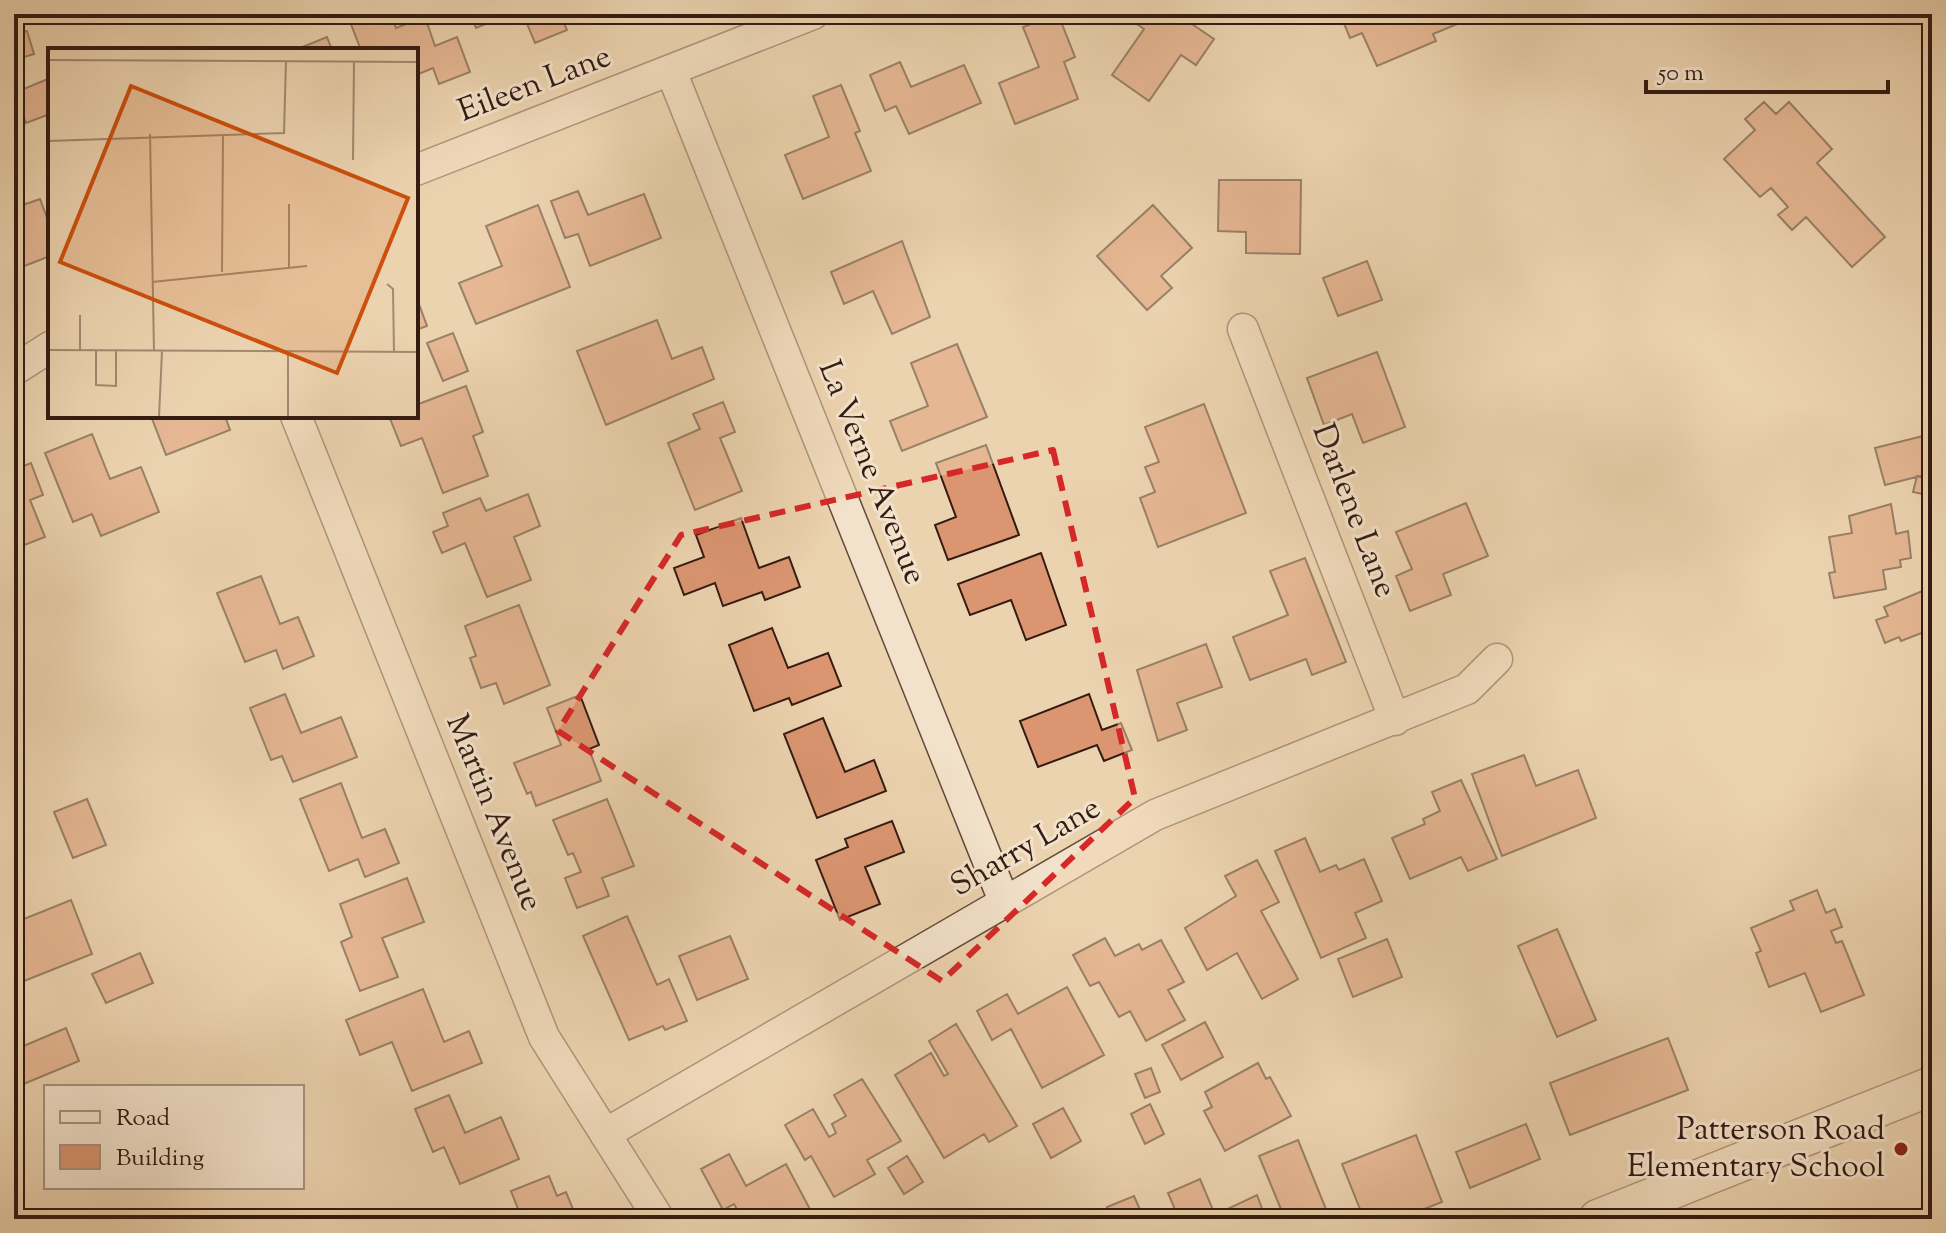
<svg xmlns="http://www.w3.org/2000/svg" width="1946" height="1233" viewBox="0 0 1946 1233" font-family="'Sorts Mill Goudy',serif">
<rect width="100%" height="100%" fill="#ecd3af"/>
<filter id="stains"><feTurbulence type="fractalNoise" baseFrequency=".0025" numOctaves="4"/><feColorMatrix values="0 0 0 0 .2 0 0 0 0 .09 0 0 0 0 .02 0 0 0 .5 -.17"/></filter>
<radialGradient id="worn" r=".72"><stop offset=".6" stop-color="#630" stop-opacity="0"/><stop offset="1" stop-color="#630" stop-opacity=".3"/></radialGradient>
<path fill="#db9671" stroke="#341b12" stroke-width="2" d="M347 14H391L396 28 425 17 435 46 457 37 470 72 439 84 433 68 416 75V50H361Z
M470 14H510L476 28Z
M523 14H560L567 30 535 43Z
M590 14H618L594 23Z
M1058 14 1075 57 1064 62 1078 99 1015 124 999 83 1039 67 1023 27Z
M1122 14H1177L1214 39 1196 65 1181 55 1149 101 1112 75 1144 29Z
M1340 14H1458L1462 22 1433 34 1436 41 1377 66 1362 33 1350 38Z
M27 31 34 54 14 60V34Z
M327 37 332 50H295Z
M900 62 911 87 964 65 981 103 909 134 896 106 885 111 870 75Z
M50 78V114L26 123 14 93Z
M841 85 860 131 855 133 871 171 803 199 785 155 829 137 813 96Z
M1764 102 1776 114 1789 102 1832 149 1817 163 1885 237 1852 267 1806 217 1792 230 1778 215 1788 207 1771 188 1760 197 1724 159 1755 130 1745 119Z
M1219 180H1301L1300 254 1246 253V232L1218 231Z
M578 191 588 215 644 194 661 238 590 266 578 234 565 238 551 201Z
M40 199 50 226V256L14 270V208Z
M538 205 570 287 476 324 459 283 502 266 486 226Z
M1153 205 1192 248 1161 276 1172 288 1147 310 1097 256Z
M902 241 930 317 892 334 873 291 844 304 831 272Z
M1367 261 1382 300 1338 316 1323 278Z
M416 296 427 326 416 330Z
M657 320 672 359 702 347 714 379 606 425 577 351Z
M453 333 468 371 443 381 427 343Z
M957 344 987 417 902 451 890 421 928 406 911 363Z
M1377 352 1405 427 1363 443 1352 414 1324 425 1307 378Z
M466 386 483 432 473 436 488 476 443 493 422 438 401 446 389 416H416V405Z
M723 402 735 432 720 438 742 491 695 510 668 443 700 429 693 414Z
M1204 404 1246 513 1158 547 1140 498 1155 492 1145 467 1159 462 1145 427Z
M151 416H225L230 430 166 455Z
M92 434 110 479 141 467 159 512 101 536 92 514 73 522 45 453Z
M1927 435 1932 473 1885 485 1875 448Z
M986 445 1019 535 948 560 935 525 956 517 936 463Z
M31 463 43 495 30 500 45 537 14 549V470Z
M1917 476 1932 480V496L1913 492Z
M528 494 540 526 514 537 531 580 487 597 465 543 442 553 433 532 448 526 443 513 480 498 486 511Z
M1466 503 1488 556 1443 574 1451 595 1410 611 1396 576 1412 569 1396 532Z
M1891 504 1896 534 1908 531 1911 558 1900 560 1901 567 1883 570 1886 589 1834 598 1829 573 1835 572 1829 537 1852 533 1849 516Z
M741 518 759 568 789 557 800 587 765 600 762 592 723 606 715 583 684 595 674 568 704 557 696 535Z
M1041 553 1066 625 1026 640 1011 600 970 615 958 584Z
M1305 558 1346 662 1312 675 1306 659 1250 680 1233 637 1288 615 1270 571Z
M261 576 280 624 298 617 314 656 283 669 276 650 245 662 217 593Z
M1932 587V629L1901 641 1899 637 1885 643 1876 620 1888 616 1884 607Z
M519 605 550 685 504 704 496 683 481 688 470 658 476 656 465 626Z
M772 628 788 668 828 653 841 686 792 705 789 698 754 711 729 645Z
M1206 644 1222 687 1177 703 1187 730 1158 741 1137 670Z
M285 694 301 733 341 717 357 757 293 782 282 756 271 760 250 708Z
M1089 694 1102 730 1121 723 1132 750 1104 761 1097 745 1038 767 1020 721Z
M580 695 599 745 589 749 601 781 536 806 531 792 527 794 514 763 561 745 547 708Z
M823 718 845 772 874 760 886 791 817 818 784 734Z
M1524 755 1536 786 1578 770 1596 818 1502 856 1472 774Z
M1461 780 1497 859 1468 871 1461 857 1410 879 1392 838 1425 824 1423 819 1440 811 1432 792Z
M341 783 362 838 385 829 399 863 365 877 358 859 329 871 300 799Z
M87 799 106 845 73 858 54 812Z
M607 799 634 866 602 878 609 896 577 908 565 878 581 872 573 853 568 855 553 820Z
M892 821 904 852 865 867 880 904 840 920 816 860 848 847 845 839Z
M1305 838 1320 872 1336 865 1339 870 1364 859 1382 901 1355 913 1366 938 1321 958 1275 851Z
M1257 860 1279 902 1261 911 1298 979 1262 999 1237 953 1207 970 1185 928 1236 896 1225 876Z
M407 878 424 922 382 938 398 977 360 991 341 942 352 937 340 904Z
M1817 890 1826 913 1835 909 1842 927 1831 931 1836 943 1842 941 1864 995 1821 1012 1805 973 1769 987 1756 953 1761 951 1751 928 1794 910 1790 901Z
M71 900 92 954 14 985V923Z
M627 916 657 985 669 979 687 1021 665 1030 663 1026 629 1040 583 936Z
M1557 929 1596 1020 1557 1037 1518 946Z
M730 936 748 979 697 1000 679 956Z
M1105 938 1115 956 1139 944 1142 950 1161 940 1184 982 1168 990 1185 1020 1146 1041 1130 1011 1119 1017 1099 982 1090 986 1073 955Z
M1387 939 1402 977 1353 997 1338 959Z
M140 953 153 983 106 1003 92 974Z
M1067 987 1104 1055 1042 1088 1011 1029 992 1040 977 1011 1007 994 1018 1014Z
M423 989 444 1042 469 1031 482 1063 412 1091 392 1042 360 1055 346 1020Z
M1205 1022 1223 1057 1181 1080 1162 1045Z
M956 1024 1017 1126 989 1142 984 1134 944 1158 895 1075 931 1053 944 1076 948 1074 929 1041Z
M66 1028 79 1061 14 1088V1050Z
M1668 1038 1688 1090 1570 1135 1550 1083Z
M1258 1063 1266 1079 1270 1077 1291 1116 1225 1151 1204 1111 1212 1107 1205 1092Z
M1151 1068 1160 1092 1145 1098 1135 1074Z
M862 1079 901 1141 867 1160 875 1174 834 1197 811 1156 805 1160 785 1125 813 1109 829 1137 836 1133 832 1124 846 1116 834 1095Z
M449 1095 465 1133 501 1117 519 1159 460 1184 444 1147 433 1152 415 1109Z
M1150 1104 1164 1134 1145 1144 1131 1114Z
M1063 1108 1081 1141 1051 1158 1033 1124Z
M1526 1124 1540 1159 1470 1188 1456 1152Z
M1416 1135 1442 1202 1399 1219H1364L1342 1164Z
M1298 1140 1330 1219H1270L1283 1214 1259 1156Z
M729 1154 746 1186 786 1164 811 1211 796 1219H742L734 1204 723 1210 701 1169Z
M907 1156 923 1182 904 1194 888 1168Z
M549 1176 557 1196 566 1192 577 1219H522L511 1191Z
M1200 1179 1215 1215 1257 1195 1266 1219H1179L1168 1193Z
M1134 1196 1141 1212 1112 1219 1107 1207Z
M982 1210 985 1219H958Z"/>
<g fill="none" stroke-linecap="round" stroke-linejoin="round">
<defs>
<path id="minor" d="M671 71 1004 901
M416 170 813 14
M1243 329 1395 720
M14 370 50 347
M296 416 544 1037 659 1219
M605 1134 1155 815 1467 689 1497 659"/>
<path id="tertiary" d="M1598 1219 1932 1086"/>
</defs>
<use href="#minor" stroke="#624939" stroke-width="33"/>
<use href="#tertiary" stroke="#624939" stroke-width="41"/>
<use href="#minor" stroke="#f3e2cb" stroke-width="30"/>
<use href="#tertiary" stroke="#f3e2cb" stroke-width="38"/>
</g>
<path d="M0 0H1946V1233H0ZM1053 450 1135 798 942 981 558 731 681 535Z" fill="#ecd3af" fill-opacity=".55" fill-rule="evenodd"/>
<path fill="none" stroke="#d62828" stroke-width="6" stroke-dasharray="16 10" stroke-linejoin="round" d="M1053 450 1135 798 942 981 558 731 681 535Z"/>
<circle fill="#8f2418" stroke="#f3e2cb" stroke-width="3" cx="1901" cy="1149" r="8"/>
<g text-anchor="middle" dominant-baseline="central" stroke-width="6" stroke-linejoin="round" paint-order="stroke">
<g font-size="32" fill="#341b12" stroke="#f3e2cb">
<text transform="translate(535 85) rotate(-21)">Eileen Lane</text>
<text transform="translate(871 473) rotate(68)">La Verne Avenue</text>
<text transform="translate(1353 511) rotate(69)">Darlene Lane</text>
<text transform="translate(493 813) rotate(68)">Martin Avenue</text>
<text transform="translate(1026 848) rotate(-30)">Sharry Lane</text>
</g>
<g font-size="32" fill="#341b12" stroke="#f3e2cb" text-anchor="end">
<text x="1885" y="1131">Patterson Road<tspan x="1885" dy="37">Elementary School</tspan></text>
</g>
</g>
<g transform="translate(48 48)">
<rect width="370" height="370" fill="#ecd3af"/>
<path fill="none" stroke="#a28970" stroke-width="2" d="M0 12 370 14M102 86 106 303M0 93 236 85 238 13M305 112 306 14M241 221V156M174 224 175 87M104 234 259 218M339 236 345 241 346 304M32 267V302M0 302 370 304M48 302V337L68 338V302M240 303V369M111 369 114 303"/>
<path fill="#cd500d" fill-opacity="0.15" stroke="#cd500d" stroke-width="4" d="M83 38 360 150 289 325 12 214Z"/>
<rect width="370" height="370" fill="none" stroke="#341b12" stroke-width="4"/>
</g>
<rect width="1946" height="1233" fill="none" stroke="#ecd3af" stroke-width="48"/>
<rect x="16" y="16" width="1914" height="1201" fill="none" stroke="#341b12" stroke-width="4"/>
<rect x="24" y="24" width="1898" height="1185" fill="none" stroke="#341b12" stroke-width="2"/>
<rect x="44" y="1085" width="260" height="104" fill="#f3e2cb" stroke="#a79281" stroke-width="2"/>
<rect x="60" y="1111" width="40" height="12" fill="#f3e2cb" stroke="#a79281" stroke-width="2"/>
<text x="116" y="1125" font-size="24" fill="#341b12">Road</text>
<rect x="60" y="1145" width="40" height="24" fill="#db9671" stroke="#a79281" stroke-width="2"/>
<text x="116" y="1165" font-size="24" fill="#341b12">Building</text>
<path d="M1646 80v12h242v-12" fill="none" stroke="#341b12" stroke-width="4"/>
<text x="1658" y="80" font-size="24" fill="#341b12" stroke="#f3e2cb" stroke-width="6" paint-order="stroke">50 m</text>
<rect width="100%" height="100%" filter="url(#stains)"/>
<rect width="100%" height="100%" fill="url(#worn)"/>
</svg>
